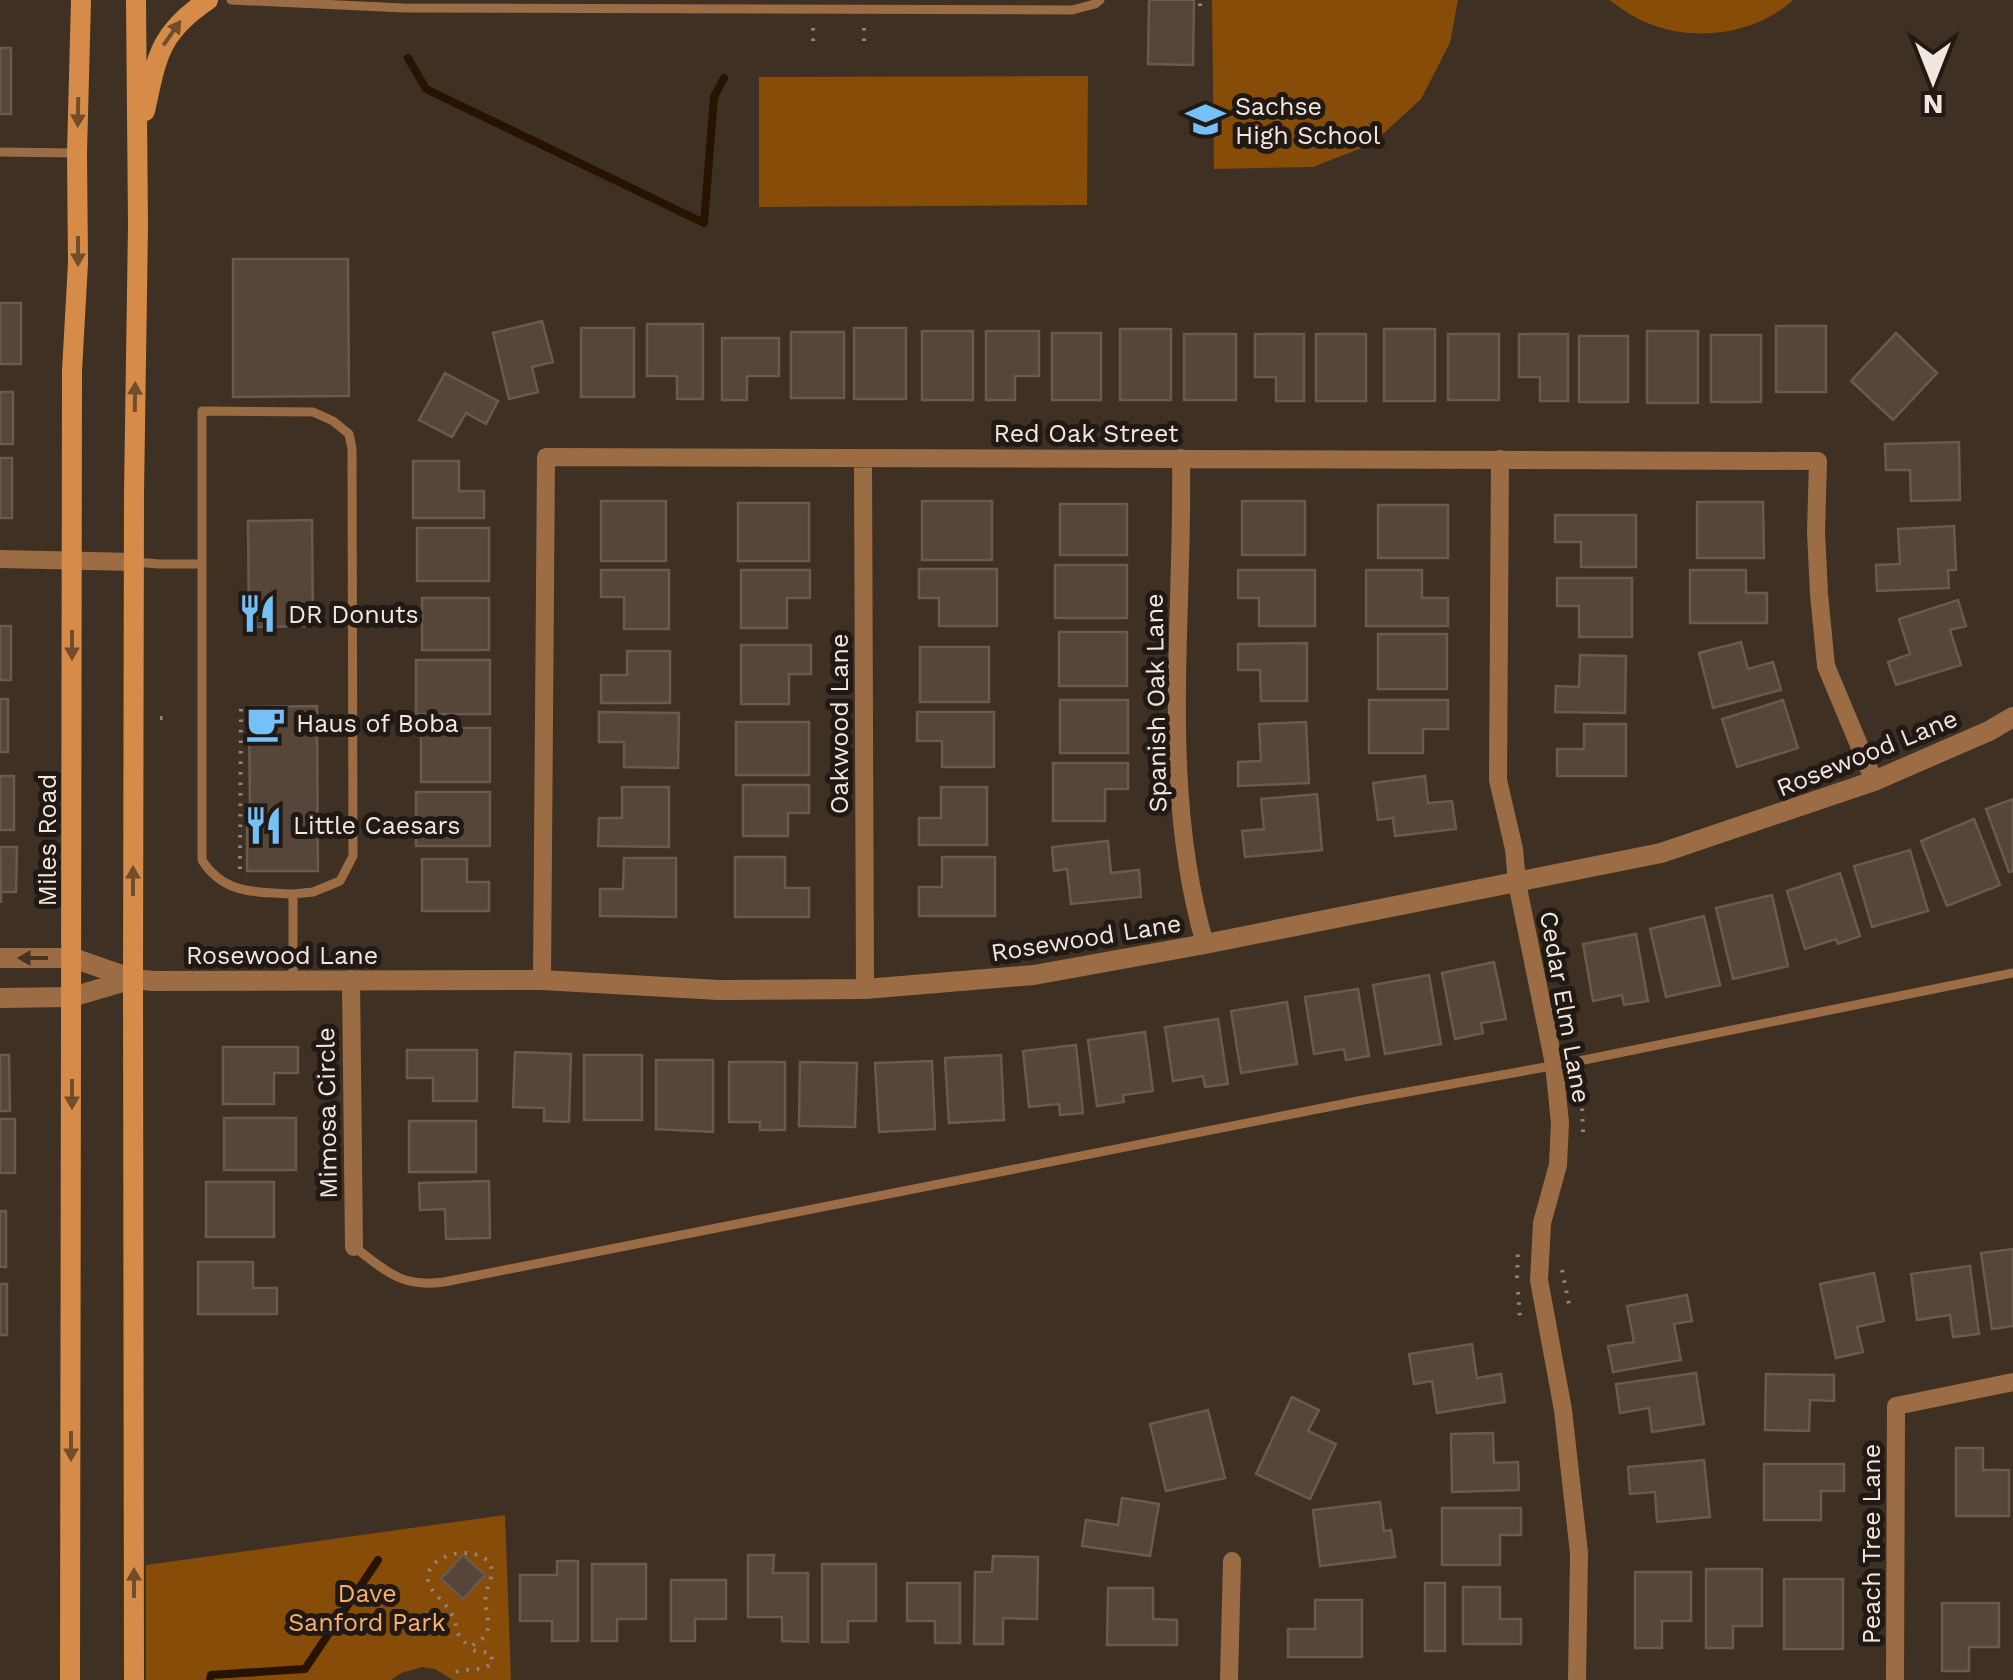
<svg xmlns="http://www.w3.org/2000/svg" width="2013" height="1680" viewBox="0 0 2013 1680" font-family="'Work Sans',sans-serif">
<rect width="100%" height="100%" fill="#3f3024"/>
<path fill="#874c08" d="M1212 0H1458L1450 43 1421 99 1372 144 1313 167 1214 169Z
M1609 0H1793C1754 36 1691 43 1643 21 1631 16 1620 7 1609 0Z
M1088 76 1087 205 759 207V77Z
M505 1515 511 1680H453L435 1669 422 1667 401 1673 391 1680H146V1565Z"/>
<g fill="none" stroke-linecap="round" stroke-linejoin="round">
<path stroke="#281200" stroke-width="8" d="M408 58 426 89 704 223 714 97 724 78
M210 1680 211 1675 305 1669 378 1560"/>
</g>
<path fill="#554639" stroke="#6a594c" stroke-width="2.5" d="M1149 0H1194L1193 65 1148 64Z
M0 48H11V114H0Z
M233 259H348L349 396 233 397Z
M0 303H21V364H0Z
M542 321 553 362 532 367 538 392 509 399 493 333Z
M647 324H703V399H677V376H647Z
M1776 326H1826V392H1776Z
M581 328H634V397H581Z
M854 328H906V399H854Z
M1120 329H1171V400H1120Z
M1384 329H1435V401H1384Z
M922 331H973V400H922Z
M986 331H1039V376H1015V400H986Z
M1647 331H1698V403H1647Z
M791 332H844V398H791Z
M1052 333H1101V400H1052Z
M1896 333 1937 373 1893 420 1851 381Z
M1184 334H1236V400H1184Z
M1255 334H1304V401H1276V377H1255Z
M1316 334H1366V401H1316Z
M1448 334H1499V400H1448Z
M1519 334H1568V401H1540V377H1519Z
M1711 335H1761V402H1711Z
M1579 336H1628V402H1579Z
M722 338H779V376H747V400H722Z
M445 373 498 401 486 424 466 413 452 437 419 420Z
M0 392H13V444H0Z
M1959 442 1960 500 1911 501 1910 470H1886L1885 444Z
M0 458H12V518H0Z
M413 461H459V491H484V518H413Z
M601 501H666V561H601Z
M922 501H992V560H922Z
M1242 501H1305V555H1242Z
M1697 502H1763L1764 558H1697Z
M738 503H809V561H738Z
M1060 504H1127V555H1060Z
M1378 505H1448V558H1378Z
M1555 515H1636V567H1581V542H1555Z
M312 520 313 626 249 627 248 521Z
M1954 526 1956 570H1948L1949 588 1877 591 1876 565 1900 564 1898 529Z
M417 528H489V581H417Z
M1055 565H1127V618H1055Z
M919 569H997V626H939V598H919Z
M601 570H669V629H624V597H601Z
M741 570H810V598H787V628H741Z
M1238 570H1315V626H1259V598H1238Z
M1366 570H1422V598H1448V626H1366Z
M1690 570H1746V593H1767V623H1690Z
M1557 578H1632V637H1579V606H1557Z
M422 598H489V650H422Z
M1958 600 1966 626 1950 630 1961 665 1896 685 1888 662 1910 654 1899 619Z
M0 626H11V680H0Z
M1059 632H1127V686H1059Z
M1378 634H1447V689H1378Z
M1741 642 1748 669 1773 662 1781 690 1713 708 1699 653Z
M1307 643V701H1261L1260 670H1238V644Z
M741 645H811V674H789V704H741Z
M920 647H989V702H920Z
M627 651H670V703H601V675H627Z
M1580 655 1626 656 1625 713 1555 712 1556 686 1579 687Z
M416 660H490V714H416Z
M0 699H8V752H0Z
M1060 700H1128V753H1060Z
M1369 700H1448V729H1423V753H1369Z
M1783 700 1798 748 1737 767 1722 719Z
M317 706 318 871H247V811H250L249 707Z
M599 712 679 713 678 768 624 767V742H599Z
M917 712H994V767H942V741H917Z
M736 722H809V775H736Z
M1306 722 1309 783 1238 786V762L1261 761 1259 724Z
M1584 724H1626V776H1557V749H1584Z
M421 728H490V782H421Z
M1053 763H1128V789H1105V821H1053Z
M0 776H14V830H0Z
M1425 776 1428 803 1452 801 1456 829 1395 836 1393 818 1378 820 1373 783Z
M743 785H809V813H788V836H743Z
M622 787H669V847L598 846 599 818H622Z
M941 787H987V845H919V818H941Z
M416 792H490V846H416Z
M1317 794 1322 850 1245 857 1242 831 1264 829 1261 799Z
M2013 799V871L2009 872 1986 809Z
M1974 819 2000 885 1947 906 1921 841Z
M1108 841 1111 873 1139 870 1141 897 1071 904 1067 869 1054 871 1052 847Z
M0 847H17L16 892H1V903Z
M1910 850 1928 911 1872 927 1854 866Z
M735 857H785V888H809V917H735Z
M942 857H995V916H919V887H942Z
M624 858H676V917L600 916V889H623Z
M422 859H467V882H489V911H422Z
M1840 873 1860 936 1838 944 1836 939 1805 949 1787 891Z
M1772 895 1788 966 1733 979 1716 908Z
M1704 916 1720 985 1666 997 1650 929Z
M1636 934 1648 1001 1624 1005 1622 995 1593 1001 1583 944Z
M1494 962 1506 1019 1481 1023 1483 1033 1455 1039 1442 973Z
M1429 975 1441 1044 1385 1054 1373 985Z
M1358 989 1369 1056 1346 1060 1344 1049 1314 1054 1305 997Z
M1287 1002 1297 1064 1241 1073 1231 1011Z
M1218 1019 1228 1084 1205 1087 1203 1076 1173 1081 1165 1027Z
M1145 1032 1153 1091 1123 1095 1124 1102 1097 1106 1088 1040Z
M1076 1045 1083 1113 1060 1115 1059 1104 1029 1107 1023 1051Z
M223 1047H298V1073H274V1104H223Z
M407 1050H477V1101H433V1078H407Z
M515 1052 571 1054 569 1122 544 1121V1108L513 1107Z
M0 1055H9L10 1111H0Z
M584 1055H642V1120H584Z
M1001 1055 1004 1120 949 1123 945 1058Z
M656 1060H713V1132L656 1129Z
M932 1061 935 1129 879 1132 875 1063Z
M729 1062H785V1130H760V1122H729Z
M800 1062 857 1063 855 1127 799 1126Z
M224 1118H296V1170H224Z
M0 1119H15V1173H0Z
M409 1121H476V1172H409Z
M489 1181 490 1238 446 1239 445 1209 420 1210 419 1183Z
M206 1182H274V1237H206Z
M0 1211H6V1267H0Z
M2013 1249V1326L1992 1329 1981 1253Z
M198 1262H253V1288H277V1314H198Z
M1970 1266 1979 1334 1953 1337 1950 1315 1917 1320 1911 1274Z
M1874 1273 1884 1321 1857 1327 1863 1352 1836 1358 1820 1284Z
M0 1284H7V1335H0Z
M1687 1295 1692 1321 1674 1324 1681 1360 1613 1372 1608 1346 1634 1342 1627 1306Z
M1472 1344 1477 1378 1501 1374 1505 1402 1437 1413 1432 1381 1414 1384 1409 1354Z
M1696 1373 1704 1424 1652 1432 1649 1408 1620 1413 1616 1384Z
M1766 1374 1834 1375V1401L1810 1400 1809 1431 1765 1430Z
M1292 1397 1319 1410 1308 1431 1336 1444 1310 1499 1256 1474Z
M1208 1410 1225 1478 1166 1491 1150 1424Z
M1493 1433 1494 1463 1518 1462 1519 1490 1452 1492 1451 1434Z
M1956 1448H1983V1470H2009V1516H1956Z
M1704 1460 1710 1517 1657 1522 1655 1492 1630 1494 1628 1467Z
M1764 1464H1844V1491H1821V1520H1764Z
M1122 1498 1159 1504 1150 1556 1082 1546 1086 1520 1118 1525Z
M1380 1502 1384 1531 1391 1530 1395 1557 1320 1566 1313 1510Z
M1442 1508H1521V1535H1500V1565H1442Z
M463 1555 485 1575 463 1599 441 1579Z
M748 1555H774L773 1573H808V1642L782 1641V1617H748Z
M993 1556 1038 1557 1037 1619 1003 1618V1644H974L975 1572H992Z
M557 1561H578V1641H552V1621H520V1575H557Z
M592 1564H646V1619H617V1641H592Z
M822 1564H876V1621H848V1642H822Z
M1706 1569H1762V1626H1733V1648H1706Z
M1635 1572H1691V1621H1662V1648H1635Z
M1784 1579H1843V1649H1784Z
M671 1580H726V1619H695V1641H671Z
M907 1583H960V1643H935V1621H907Z
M1425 1583H1445V1651H1425Z
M1463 1587H1500V1619H1521V1644H1463Z
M1108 1588H1153V1619L1177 1620V1645H1107Z
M1315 1600H1362V1657H1288V1629H1315Z
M1942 1603H1999V1647H1969V1671H1942Z"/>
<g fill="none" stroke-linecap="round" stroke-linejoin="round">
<path stroke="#91847a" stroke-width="4" stroke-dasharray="2.5 8" stroke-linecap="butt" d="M1200 6V0
M813 28V48
M864 28V48
M160 718H164
M240 869 241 702
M1581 1077 1583 1132
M1562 1270 1570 1309
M1517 1278 1518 1248
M1518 1292 1520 1318
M456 1672C469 1667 482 1673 493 1662L490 1653 475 1651 470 1647C474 1644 479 1642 483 1638 494 1629 483 1607 486 1594 487 1587 492 1579 492 1572 491 1541 419 1550 429 1584 433 1595 447 1603 452 1615 460 1632 453 1633 470 1647"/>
<path stroke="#9c6d45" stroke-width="9" d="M231 0 404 8 1072 10 1095 4 1100 0
M0 152 77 153
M135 562 159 564H202
M293 894C257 892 224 895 202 860V411L313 412 333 421 349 434 352 449 353 856 340 881 313 892 293 894V979
M354 1247C387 1271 400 1288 444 1282L1363 1100 1579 1061 2013 973"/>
<path stroke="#9c6d45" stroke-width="18" d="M1181 458C1184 620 1159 787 1205 944
M863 459 865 989
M1500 459 1498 780 1514 849 1517 883 1554 1064 1560 1123 1558 1165 1542 1223 1539 1280 1563 1410 1579 1553 1577 1680
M0 559 135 562
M351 979 354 1247
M542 980 546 457 1818 461 1816 532 1819 594 1826 666 1874 781
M1229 1680 1232 1561
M1895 1680 1896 1406 2013 1382"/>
<path stroke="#9c6d45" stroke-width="20" d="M0 958H73L133 979 153 981 542 980 719 990 865 989 1034 975 1205 944 1661 853 1874 781 1989 731 2013 717
M0 998 72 997 133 979"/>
<path stroke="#d68c48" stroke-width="20" d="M145 111C157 56 159 33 208 0
M70 1680 72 371 78 263 77 153 81 0
M134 1680 133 979 134 494 138 225 136 0"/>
</g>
<defs><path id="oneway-solid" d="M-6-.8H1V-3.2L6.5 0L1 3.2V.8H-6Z" transform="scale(2.5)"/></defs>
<g fill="#724d2b">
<use href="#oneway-solid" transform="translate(172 33) rotate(-55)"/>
<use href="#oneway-solid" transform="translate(78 112) rotate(91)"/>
<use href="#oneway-solid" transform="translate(78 251) rotate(90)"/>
<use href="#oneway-solid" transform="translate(135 397) rotate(-89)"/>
<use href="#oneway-solid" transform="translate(72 645) rotate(90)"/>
<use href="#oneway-solid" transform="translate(133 881) rotate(-90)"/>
<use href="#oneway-solid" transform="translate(72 1094) rotate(90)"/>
<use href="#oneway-solid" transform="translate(71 1446) rotate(90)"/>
<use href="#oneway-solid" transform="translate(134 1583) rotate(-90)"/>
</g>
<use fill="#463323" href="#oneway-solid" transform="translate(33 958) rotate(-180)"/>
<defs>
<symbol id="school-bare" viewBox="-9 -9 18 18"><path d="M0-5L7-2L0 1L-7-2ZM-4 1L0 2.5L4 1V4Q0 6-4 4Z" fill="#75c0f6" stroke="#211a14" stroke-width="2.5" paint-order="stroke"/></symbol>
<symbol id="restaurant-bare" viewBox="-9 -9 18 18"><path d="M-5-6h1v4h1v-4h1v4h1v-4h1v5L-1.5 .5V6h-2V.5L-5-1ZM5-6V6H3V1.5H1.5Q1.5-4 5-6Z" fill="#75c0f6" stroke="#211a14" stroke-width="2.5" paint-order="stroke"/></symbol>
<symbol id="cafe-bare" viewBox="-9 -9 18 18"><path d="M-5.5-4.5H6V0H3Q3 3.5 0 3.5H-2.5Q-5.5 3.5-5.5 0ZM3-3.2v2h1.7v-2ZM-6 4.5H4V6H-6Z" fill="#75c0f6" stroke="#211a14" stroke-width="2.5" paint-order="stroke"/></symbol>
</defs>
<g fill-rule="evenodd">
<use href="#school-bare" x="1178" y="92" width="55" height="55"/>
<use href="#restaurant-bare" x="230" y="586" width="55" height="55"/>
<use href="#cafe-bare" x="238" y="696" width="55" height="55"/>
<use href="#restaurant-bare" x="236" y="798" width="55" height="55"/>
</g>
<g text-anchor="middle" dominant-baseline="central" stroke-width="10" stroke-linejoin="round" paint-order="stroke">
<g font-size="25" fill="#f1e7df" stroke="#211a14" text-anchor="start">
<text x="1235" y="106">Sachse<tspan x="1235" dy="29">High School</tspan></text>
<text x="288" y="614">DR Donuts</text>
<text x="296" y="723">Haus of Boba</text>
<text x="293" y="825">Little Caesars</text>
</g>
<g font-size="25" fill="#f1e7df" stroke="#211a14">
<text x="1086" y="433">Red Oak Street</text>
<text transform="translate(1156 703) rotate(-91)">Spanish Oak Lane</text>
<text transform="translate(839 724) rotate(-90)">Oakwood Lane</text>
<text transform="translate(1867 753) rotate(-22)">Rosewood Lane</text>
<text transform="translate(47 840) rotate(-90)">Miles Road</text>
<text transform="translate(1086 938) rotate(-9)">Rosewood Lane</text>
<text x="282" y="955">Rosewood Lane</text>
<text transform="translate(1565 1007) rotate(80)">Cedar Elm Lane</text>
<text transform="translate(327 1113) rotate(-91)">Mimosa Circle</text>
<text transform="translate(1871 1544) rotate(-90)">Peach Tree Lane</text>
</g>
<g font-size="25" fill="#faaf6d" stroke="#211a14">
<text x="367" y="1593">Dave<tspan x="367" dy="29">Sanford Park</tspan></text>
</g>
</g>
<g transform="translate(1933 80) rotate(180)" stroke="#211a14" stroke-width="8" paint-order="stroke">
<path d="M0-8L18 38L0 25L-18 38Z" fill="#f1e7df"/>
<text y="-15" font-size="28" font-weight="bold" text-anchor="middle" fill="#f1e7df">N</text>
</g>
</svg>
